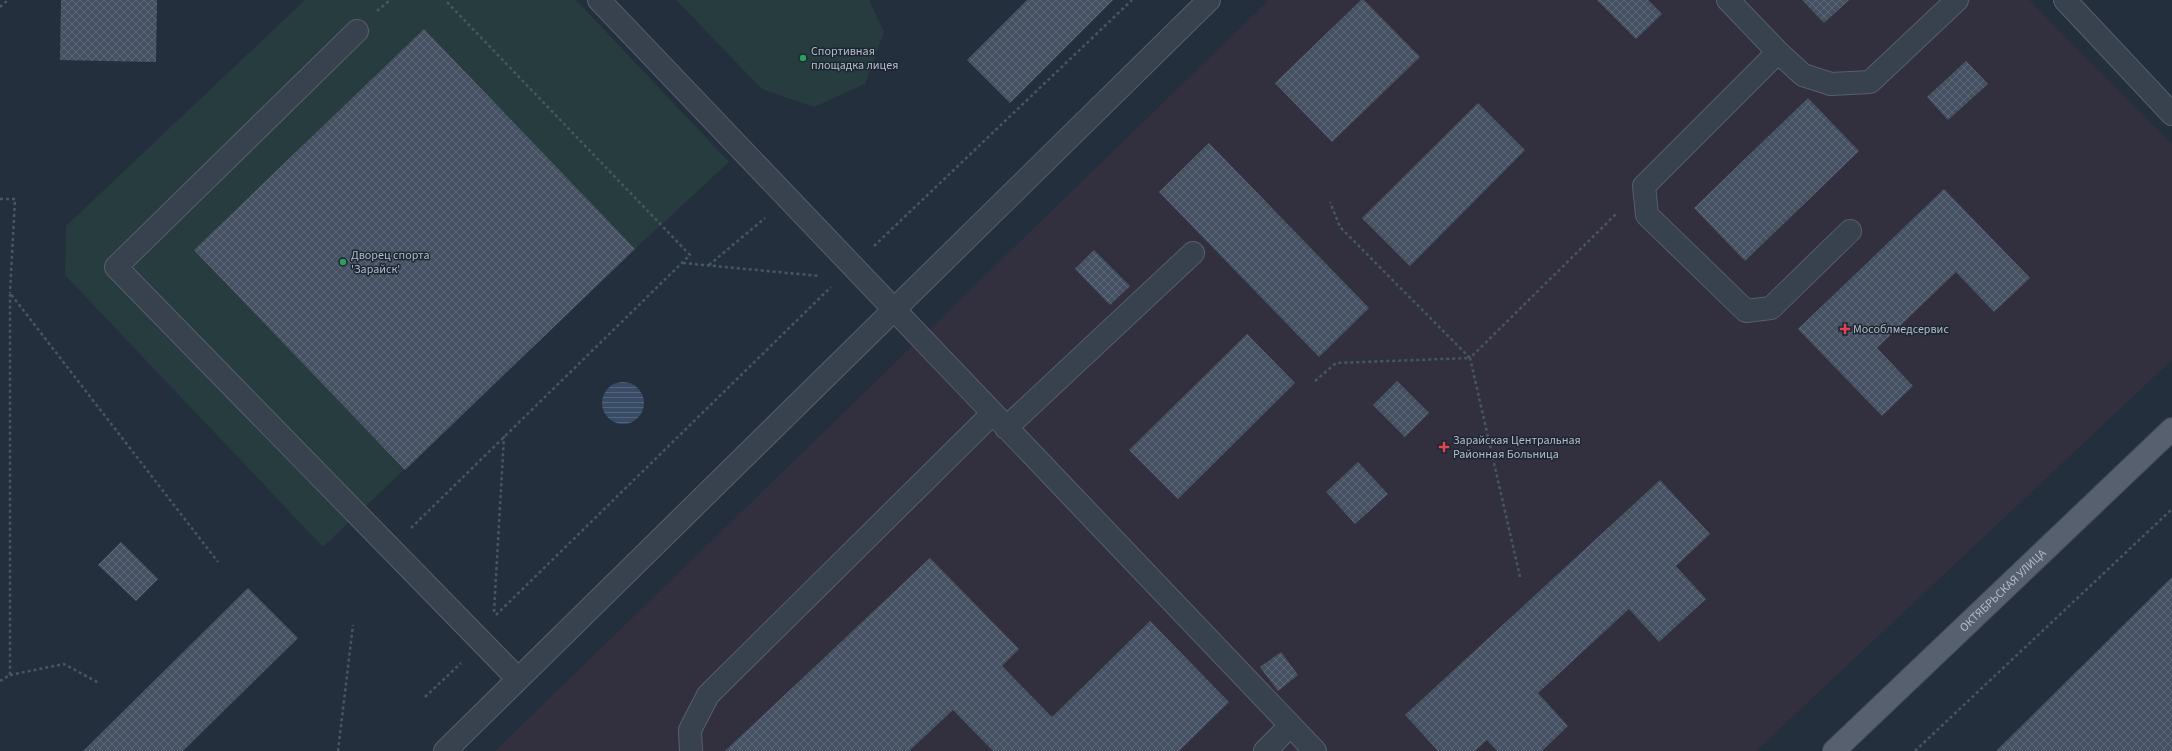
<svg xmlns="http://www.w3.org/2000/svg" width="2172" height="751" viewBox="0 0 2172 751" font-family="'Source Sans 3',sans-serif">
<defs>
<pattern id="water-rules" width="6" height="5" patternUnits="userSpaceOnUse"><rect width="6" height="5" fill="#394c67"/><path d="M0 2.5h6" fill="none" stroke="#53647b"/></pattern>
<pattern id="building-cross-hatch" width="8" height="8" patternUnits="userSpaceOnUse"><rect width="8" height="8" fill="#455162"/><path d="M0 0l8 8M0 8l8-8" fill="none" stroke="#5d6877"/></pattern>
</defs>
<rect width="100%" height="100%" fill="#242f3e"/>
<path fill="#32303f" d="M1269 0H2029L2172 144V360L1756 751H495Z"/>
<path fill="#263c3f" d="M305 0H576L729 162 635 249 323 547 65 275 66 226Z
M676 0H869L884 32 865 84 814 107 762 89Z"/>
<path fill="url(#water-rules)" d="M602 403a21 21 0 1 1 42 0a21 21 0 1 1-42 0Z"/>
<path fill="url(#building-cross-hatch)" d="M61 0H157L156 62 60 60Z
M1027 0H1113L1010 103 967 60Z
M1361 0H1364L1420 57 1332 142 1275 83Z
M1597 0H1648L1662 14 1636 39Z
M1802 0H1849L1824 23Z
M424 29 635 249 405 470 194 250Z
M1966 61 1988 84 1948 120 1927 97Z
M1808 98 1859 151 1745 261 1694 208Z
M1478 103 1525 150 1410 266 1362 218Z
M1209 143 1369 308 1319 357 1159 192Z
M1944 189 2030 278 1994 312 1956 272 1877 348 1913 386 1882 416 1798 329Z
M1094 250 1130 286 1110 305 1075 269Z
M1247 334 1295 383 1178 499 1129 450Z
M1397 381 1429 413 1405 437 1373 405Z
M1358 462 1388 494 1355 524 1326 492Z
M1660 480 1710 534 1676 566 1706 599 1659 642 1629 609 1538 693 1568 726 1542 751H1497L1487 740 1475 751H1438L1405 715Z
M121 542 158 579 136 601 98 565Z
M930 558 1019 649 1002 666 1052 717 1150 621 1229 702 1179 751H993L953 710 909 751H725Z
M2172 577V751H1996Z
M248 588 298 638 183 751H83Z
M1281 652 1298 675 1278 691 1260 667Z"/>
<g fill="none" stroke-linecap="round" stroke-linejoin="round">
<defs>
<path id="minor" d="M599 0 1315 751
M1728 0 1778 52
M2065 0 2172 114
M357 31 116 267 518 679
M1850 231 1771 308 1746 311 1647 215 1644 186 1778 52 1803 75 1831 84 1870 82 1957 0
M1006 428 1193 253
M445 751 1209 0
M691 751 690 730 708 695 992 414
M1265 751 1290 726"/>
<g id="major">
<path id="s1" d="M1834 751 2172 429"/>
</g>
</defs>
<use href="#minor" stroke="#565f6c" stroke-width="24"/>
<use href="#major" stroke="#414a57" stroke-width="24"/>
<path stroke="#44595c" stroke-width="2.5" stroke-dasharray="3 3" stroke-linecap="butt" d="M0 7 8 0
M377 11 390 0
M0 199H15L10 293
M874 246 1132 0
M683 263 820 276
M709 265 765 218
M1315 381 1336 363 1470 358 1340 227 1330 202
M411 528 690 255 445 0
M1520 577 1470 358 1616 214
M494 612 504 436
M496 615 831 287
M10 675 64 664 99 683
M0 681 10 675V293L218 562
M425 697 461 663
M338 751 353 625
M1915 751 2172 509"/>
<use href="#minor" stroke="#38414e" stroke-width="22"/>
<use href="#major" stroke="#56606e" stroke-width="22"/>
</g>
<g fill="#2e9e5b" stroke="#1d2633" stroke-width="1.5">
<circle cx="803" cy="58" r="4"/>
<circle cx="343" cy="262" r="4"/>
</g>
<g fill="#e0444e" stroke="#1d2633" stroke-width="1.5">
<path d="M1843 323h4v4h4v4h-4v4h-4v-4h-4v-4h4z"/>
<path d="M1442 441h4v4h4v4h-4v4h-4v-4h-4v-4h4z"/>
</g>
<g text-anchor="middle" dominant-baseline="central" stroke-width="3" stroke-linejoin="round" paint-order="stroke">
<g font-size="12" fill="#b4bcc9" stroke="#1d2633" text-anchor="start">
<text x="811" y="51">Спортивная<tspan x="811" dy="14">площадка лицея</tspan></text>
<text x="351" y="255">Дворец спорта<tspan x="351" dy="14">'Зарайск'</tspan></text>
<text x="1853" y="329">Мособлмедсервис</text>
<text x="1453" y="440">Зарайская Центральная<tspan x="1453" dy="14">Районная Больница</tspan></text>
</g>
<g font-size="12" fill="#b4bcc9" stroke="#1d2633">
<text stroke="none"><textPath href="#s1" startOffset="233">ОКТЯБРЬСКАЯ УЛИЦА</textPath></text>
</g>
</g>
</svg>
